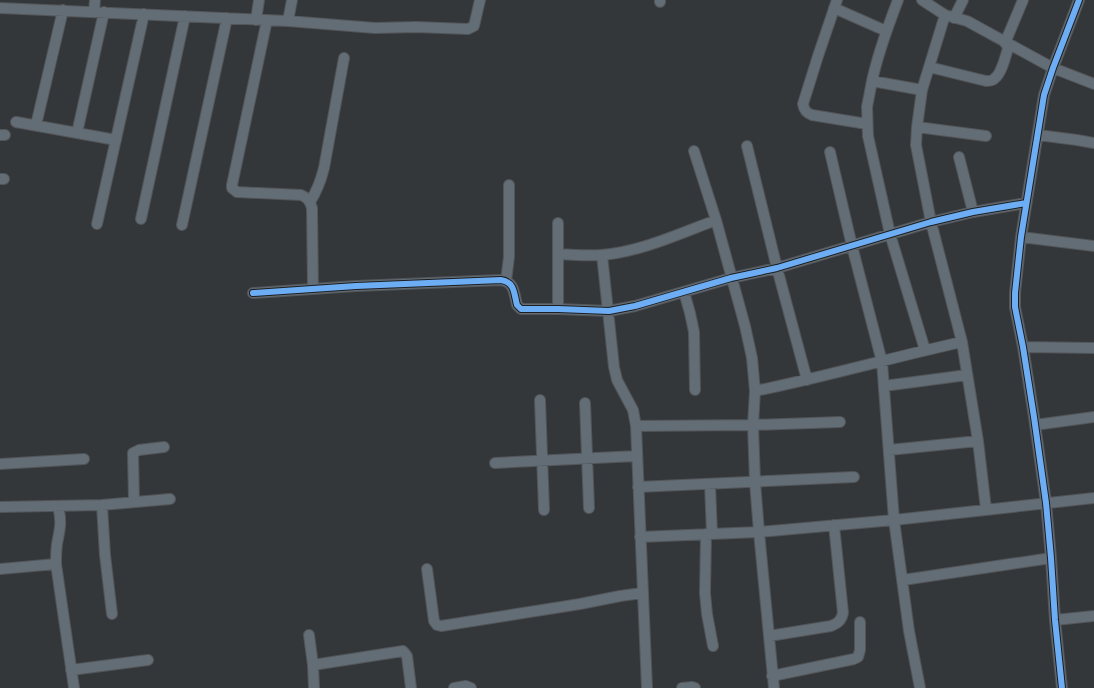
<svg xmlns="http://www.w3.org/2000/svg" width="1094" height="688" viewBox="0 0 1094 688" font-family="Spectral,serif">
<rect width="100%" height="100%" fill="#34373a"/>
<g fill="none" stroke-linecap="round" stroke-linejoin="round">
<defs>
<path id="minor" d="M837 0 818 56 803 104C804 110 806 113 812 115L867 124
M922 0 945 15
M660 2V0
M0 8 288 21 375 28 416 27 468 29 474 26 480 0
M834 8 886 31
M94 11 95 0
M954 18 963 0
M256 20 259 0
M267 20 232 185V188L237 192 301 195C308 198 310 201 312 208L313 289
M288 21 292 0
M1005 43 1023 0
M929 67 986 81C989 81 993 81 995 78 1002 73 1006 54 1009 45
M872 81C878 53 888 26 898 0
M922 90 872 81 867 107 868 136 890 234 925 350
M16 122 116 140
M36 125 63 10
M917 127 986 136
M77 133 104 12
M0 135H5
M1038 135 1077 140 1094 143
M747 146 777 268 807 380
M694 151 716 220 745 326 752 358 755 391C825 377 893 357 962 342
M830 152 852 246 882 362 894 520 909 631 920 688
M959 157 973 212
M0 179H4
M310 202C317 191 321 180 324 168L344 58
M141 219 185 16
M558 223V309
M97 224 144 14
M182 225 227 18
M1021 237 1094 246
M558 254C572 255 587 256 601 255 640 252 679 234 716 220
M602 255 614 367 617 380 633 410 636 426 647 688
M506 281 509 257V185
M684 292 690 313 694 332 695 390
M253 293 356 286 501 280C515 282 514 294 517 305L521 309H558L609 311 635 306 731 278 777 268 931 222 973 212 1026 203
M1023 347 1094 348
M884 386 967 375
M540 400 544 510
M585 403 589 508
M1035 425 1094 417
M636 426 753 425 755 391
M889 450 978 441
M495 463 637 456
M0 464 84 459
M710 484 712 534
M638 487 854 477
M134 501 133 453 139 450 164 447
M102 505 105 555 112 614
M58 506C62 523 60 528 57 544 56 551 56 558 56 564L74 688
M0 507 102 505 170 499
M986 509 978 441 962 342 931 222 916 145 917 127 922 90 945 15 967 21 1053 68 1094 84
M706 534 705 593 707 614 713 646
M640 537 759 532 894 520 1094 498
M0 569 56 564
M427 569 434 621 437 625 441 626 580 604 620 596 642 593
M903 580 1051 558
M1055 620 1094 616
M309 635 313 665 314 688
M769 636 831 626C838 623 841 621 843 613L834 525
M313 665 403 651 407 656 411 688
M71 670 148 660
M772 676 854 659 858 657 860 650V622
M454 688 466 686 471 688
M682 688 692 687 695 688
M774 688 759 532 755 482 753 425 840 422
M1062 688 1055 620 1051 558 1046 503 1034 417 1023 347 1015 307V293L1021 237 1044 95 1053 68 1079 0"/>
</defs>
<use href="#minor" stroke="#535558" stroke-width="12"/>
<use href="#minor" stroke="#626d76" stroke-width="10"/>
<defs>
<path id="cycleway" d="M253 293 356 286 501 280C515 282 514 294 517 305L521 309H558L609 311 635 306 731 278 777 268 931 222 973 212 1026 203
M1062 688 1055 620 1051 558 1046 503 1034 417 1023 347 1015 307V293L1021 237 1044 95 1053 68 1079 0"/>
</defs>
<use href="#cycleway" stroke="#1c1e20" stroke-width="8"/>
<use href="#cycleway" stroke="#6dadf4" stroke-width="6"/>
</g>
</svg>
